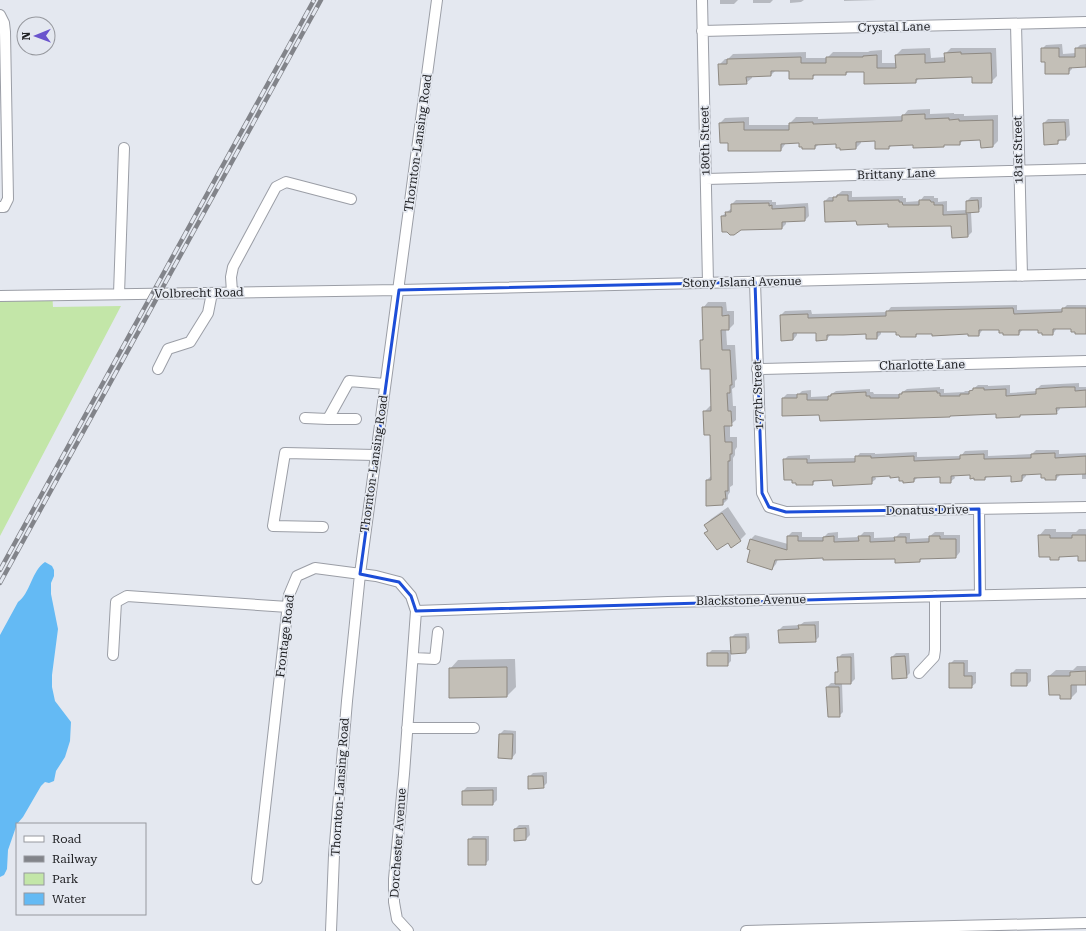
<svg xmlns="http://www.w3.org/2000/svg" width="1086" height="931" viewBox="0 0 1086 931" font-family="'Roboto Serif',serif">
<rect width="100%" height="100%" fill="#e4e8f0"/>
<path fill="#c3e6a8" d="M52 291 53 307 121 306 0 536V292Z"/>
<path fill="#64baf4" d="M45 562 52 566 54 570V576L51 583V594L58 629 52 675V687L55 701 71 722 70 741 65 757 56 771 54 781 49 783 45 782 41 786 23 817 17 824 8 850 7 869 4 875 0 877V635L18 602C30 594 32 570 45 562Z"/>
<path fill="#0003" d="M720 0H738L734 4H720Z
M753 0H773L770 3H753Z
M790 0H804L801 2 790 3Z
M844 0H877L844 1Z
M1062 44 1063 54 1076 53V49L1080 45 1086 44V66L1072 67V69L1068 73 1046 61 1042 49 1046 45Z
M930 48 931 58 945 57V54L951 48H996L997 76 991 82 973 76 919 78 916 82 865 71H849L846 74H816L812 78 790 70H776L771 75 752 76V78L746 83 719 65 725 59H728L733 54 806 52V58H827L833 52H868L870 51 882 50V63H896V55L902 49Z
M930 109V114L954 113V114H964V116L998 115V141L993 146 981 139 963 140 960 144H946L943 146 914 144 892 145 889 148H876V140H861V143L856 148 837 143 819 144 815 148 800 142 786 143 781 150 729 142 720 123 725 118 749 117V125H790V123L796 117H818V119L903 116 908 110Z
M1048 119H1069L1070 135 1066 139H1062L1057 143 1044 123Z
M842 191H852V197L903 196V198H906V202L920 201 924 196H934V198H938V202L947 201V211L967 210V201L971 197H982V207L978 211 971 212 972 232 968 236 952 225 889 223 857 220 825 201 829 197H835Z
M736 200H772V202H776V205L808 203 809 216 805 220 786 221V224L782 228 722 216 732 208V204Z
M708 302H726L727 311H734V324L729 329H726L727 345H735L737 379 735 381V387L732 389 733 406H736V420L730 425V437H737V447L735 450V455L733 458V485L730 487V492L728 495V499L723 504 707 480 712 475 711 434 704 412 710 406H712L711 368 701 340 704 338 703 308Z
M1017 305V310L1063 309 1067 305H1086V333L1072 328H1057L1053 334 1039 329H1023L1019 334 1004 332 1000 329H983L979 335 969 333H918L916 336 897 331H881V334L877 338 867 333 831 334 827 339 816 331 797 332V335L793 340 781 315 785 311 811 310 812 314 887 312 891 307Z
M1079 383V387H1086V406L1060 407V409L1056 413 1022 414 1020 416H997V413L820 414 783 398 787 394H799L802 391 811 390V397L829 396 836 391 870 389V392H873L874 394H900L907 389 940 387V389H944V393L964 392 965 391H971L978 385H988V386L1010 385V393L1037 391V389L1041 385Z
M988 450V456L1032 454 1036 450H1059V454L1086 453V479H1082V473L1060 475 1056 479 1042 473 1026 474V476L1022 480 1012 475 988 476 985 479 975 477 971 474 954 475 955 478 950 482 941 476 918 477 914 481 904 482 900 476 891 475 875 476 876 479 871 483 833 479H817L812 484 784 460 788 456 810 455V459L856 458 860 453H875V454L917 452V457L961 456 965 451Z
M728 507 746 534 740 540 728 542 709 531 705 525 711 519Z
M1045 529H1056V532H1076L1079 529H1086V560L1079 555H1062L1058 559 1051 556 1039 536Z
M792 532H802V537H824L828 533 838 532V538L859 537 864 532H874V538L896 537 900 533H910V539L930 538V536L935 532H944V535H960V552L956 557 923 558 919 561 896 558 824 557 778 559 776 564 772 569 752 549 748 548 751 539 755 535 788 544V536Z
M819 621V637L815 641 779 630 783 626 800 625 804 622Z
M749 633 750 648 746 652 731 653V661L727 665 708 654 712 650H731V638L735 634Z
M854 653 855 679 851 683H842L843 712 839 716 827 687 831 683H836V673L839 670 838 658 842 654Z
M896 653H909L910 673 906 677 892 657Z
M515 659 516 687 507 696 450 669 458 660Z
M954 660H968V672H976V683L971 687 950 664Z
M1077 666H1086V684H1077V692L1071 698 1061 694 1049 676 1056 670H1073Z
M1016 669H1031V681L1027 685 1012 673Z
M504 730 516 731V753L512 758 500 734Z
M547 772V783L543 787 529 777 533 773Z
M467 787H497V800L493 804 463 791Z
M519 825H529L530 835 526 839 515 829Z
M473 836H489V860L485 864 469 840Z"/>
<path fill="#c3bfb7" stroke="#8e8982" d="M1041 48H1059V57H1075V48H1086V67L1069 68V74H1045V62H1041Z
M961 52V54L991 53 992 83H972V77L916 79V83L864 84V72H846V75H813V79H789V71H771V76L746 77 747 84 719 85 718 64H727V59L801 57V63H826V57H863V56L877 55V68H896L895 55 925 54V63L945 62 944 53Z
M925 114V119L949 118V120L959 119V121L993 120V147L981 148 980 140 960 141V145H944V147L913 148V145L889 146V149H875V141L856 142V149L840 150V148H836V144L815 145V149H802V147H799V143L781 144V151H728V143H720L719 123 744 122V130H789V123L813 122V124L902 121V115Z
M1065 122 1066 140H1058V144L1044 145 1043 123Z
M837 195H848V201L899 200V202H902L903 205H919V200H930L931 202H934V205H943V215L967 214 968 237 952 238 951 226 888 227V224L857 225 856 221 825 222 824 201H833V197H837Z
M978 200 979 212 966 213V201Z
M769 203V206L772 205V209L805 207V221L782 222V229L741 230 734 235H730L727 232H722L721 216H726L725 212H731V204Z
M702 307H722V316L729 315V330H721L722 350H730L732 385H730V393H727L728 411H731L732 426H724L725 442H732V454H730V461H728V491H725L726 499H723V505L706 506V480H711L710 435H704L703 411H711L710 369H701L700 340H703Z
M1013 308 1014 314 1062 312V308H1086V334H1075V332H1071V329H1053V335H1042V333H1038V330H1019V335H1003V333H999V330H979V336H968V334L932 336V334H916V337H900L899 335H896V332H877V339H866V334L843 335H827V340L816 341V333H793V340L781 341 780 315 808 314V318L886 316V311Z
M1063 387H1075V391L1086 390V407L1056 408 1057 414 1020 415V417L996 418V414L950 416V417L820 421 819 415 782 416V398H797V394H807V400H828V396H831V394L866 392V396H870V398H899V394H902V392L937 391V393H940V396H960V394H969V391L973 390V388H984V390L1006 389V396L1036 394V389Z
M1055 453V458L1086 456V474L1056 475V480H1045V478H1041V474L1022 475V481L1011 482V476L985 477V480H974V478L970 479V475L951 476V483H940V477L914 478V482L903 483V481H899V477L890 478V476L872 477V484L833 486 832 480 813 481V485H796V483H792V480H784L783 459H807V463L855 462V456H871V458L914 456V461L960 459V455L984 454V459L1031 458V454Z
M722 513 741 541 731 548 728 543 717 550 704 533 708 531 704 525Z
M1038 535H1050V538H1072V535H1086V561H1078V556L1059 557V560H1050V557H1039Z
M787 536H798V541H823V537L834 536V542L859 541 858 536H870V542L895 541 894 537H906V543L929 542V536H940V539H956V558L920 559V562L895 563V559L823 560V558L775 560 772 570 747 562 750 550 747 549 750 539 787 550Z
M798 625H815L816 642 779 643 778 630 799 629Z
M730 637H746V653L731 654Z
M707 653H728V666H707Z
M905 656 907 678 892 679 891 657Z
M837 657H851V684H835V672H838Z
M949 663H964V676H972V688H949Z
M507 667V697L449 698V668Z
M1086 671V685H1071V699H1060V695H1049L1048 676H1070V672Z
M1011 673H1027V686H1011Z
M826 687H839L840 717H828Z
M499 734H513L512 759 498 758Z
M528 776H543L544 788 528 789Z
M493 790V805H462V791Z
M526 828V840L514 841V829Z
M468 839H486V865H468Z"/>
<g fill="none" stroke-linecap="round" stroke-linejoin="round">
<defs>
<path id="minor" d="M702 0 708 283
M0 15 4 23 5 32 8 199 4 207H0
M1016 24 1022 276
M702 31 1086 22
M706 179 1086 169
M755 282 762 493 769 507 786 512 1086 507
M232 292 231 277 233 267 276 187 286 182 351 199
M119 294 124 148
M0 296 399 290 1086 274
M158 369 168 349 190 342 208 313 212 293
M757 369 1086 361
M305 418 328 419 349 381 385 384
M328 419H356
M979 509 980 595
M323 527 273 526 285 453 375 455
M416 611 668 602 1086 593
M113 655 116 602 127 596 288 607
M413 658 435 659 438 632
M919 673 934 657 935 650V596
M407 728H474
M257 879 289 595 297 576 315 568 376 576 399 582 411 596 416 611 404 774 394 879V902L397 919 408 931
M331 931 334 855 347 701 360 574 437 0
M746 931 1086 923"/>
</defs>
<use href="#minor" stroke="#9b9ea6" stroke-width="12"/>
<use href="#minor" stroke="#fff" stroke-width="10"/>
<defs>
<path id="rail" d="M0 570 314 0
M0 583 321 0"/>
</defs>
<use href="#rail" stroke="#82848a" stroke-width="4.5"/>
<use href="#rail" stroke="#e4e8f0" stroke-width="3" stroke-dasharray="9" stroke-linecap="butt"/>
</g>
<path fill="none" stroke="#1d4ed8" stroke-width="3" stroke-linejoin="round" d="M755 282 762 493 769 507 786 512 979 509 980 595 416 611 411 596 399 582 360 574 399 290Z"/>
<g text-anchor="middle" dominant-baseline="central" stroke-width="3.5" stroke-linejoin="round" paint-order="stroke">
<g font-size="12" fill="#202124" stroke="#e4e8f0">
<text transform="translate(894 27) rotate(-1)">Crystal Lane</text>
<text transform="translate(705 141) rotate(-91)">180th Street</text>
<text transform="translate(418 143) rotate(-82)">Thornton-Lansing Road</text>
<text transform="translate(1018 150) rotate(-91)">181st Street</text>
<text transform="translate(896 174) rotate(-2)">Brittany Lane</text>
<text transform="translate(742 282) rotate(-1)">Stony Island Avenue</text>
<text transform="translate(199 293) rotate(-1)">Volbrecht Road</text>
<text transform="translate(922 365) rotate(-1)">Charlotte Lane</text>
<text transform="translate(758 395) rotate(-92)">177th Street</text>
<text transform="translate(374 464) rotate(-82)">Thornton-Lansing Road</text>
<text transform="translate(927 510) rotate(-1)">Donatus Drive</text>
<text transform="translate(751 600) rotate(-1)">Blackstone Avenue</text>
<text transform="translate(285 636) rotate(-83)">Frontage Road</text>
<text transform="translate(340 787) rotate(-86)">Thornton-Lansing Road</text>
<text transform="translate(398 843) rotate(-86)">Dorchester Avenue</text>
</g>
</g>
<rect x="16" y="823" width="130" height="92" fill="#e4e8f0" stroke="#96989e"/>
<rect x="24" y="836" width="20" height="6" fill="#ffffff" stroke="#96989e"/>
<text x="52" y="843" font-size="12" fill="#202124">Road</text>
<rect x="24" y="856" width="20" height="6" fill="#82848a" stroke="#96989e"/>
<text x="52" y="863" font-size="12" fill="#202124">Railway</text>
<rect x="24" y="873" width="20" height="12" fill="#c3e6a8" stroke="#96989e"/>
<text x="52" y="883" font-size="12" fill="#202124">Park</text>
<rect x="24" y="893" width="20" height="12" fill="#64baf4" stroke="#96989e"/>
<text x="52" y="903" font-size="12" fill="#202124">Water</text>
<g transform="translate(36 36) rotate(269)"><circle r="19" fill="#e4e8f0" stroke="#96989e"/>
<path d="M0-3L7 15L0 10L-7 15Z" fill="#6a54cd"/>
<text y="-6" font-size="11" font-weight="bold" text-anchor="middle" fill="#202124">N</text>
</g>
</svg>
